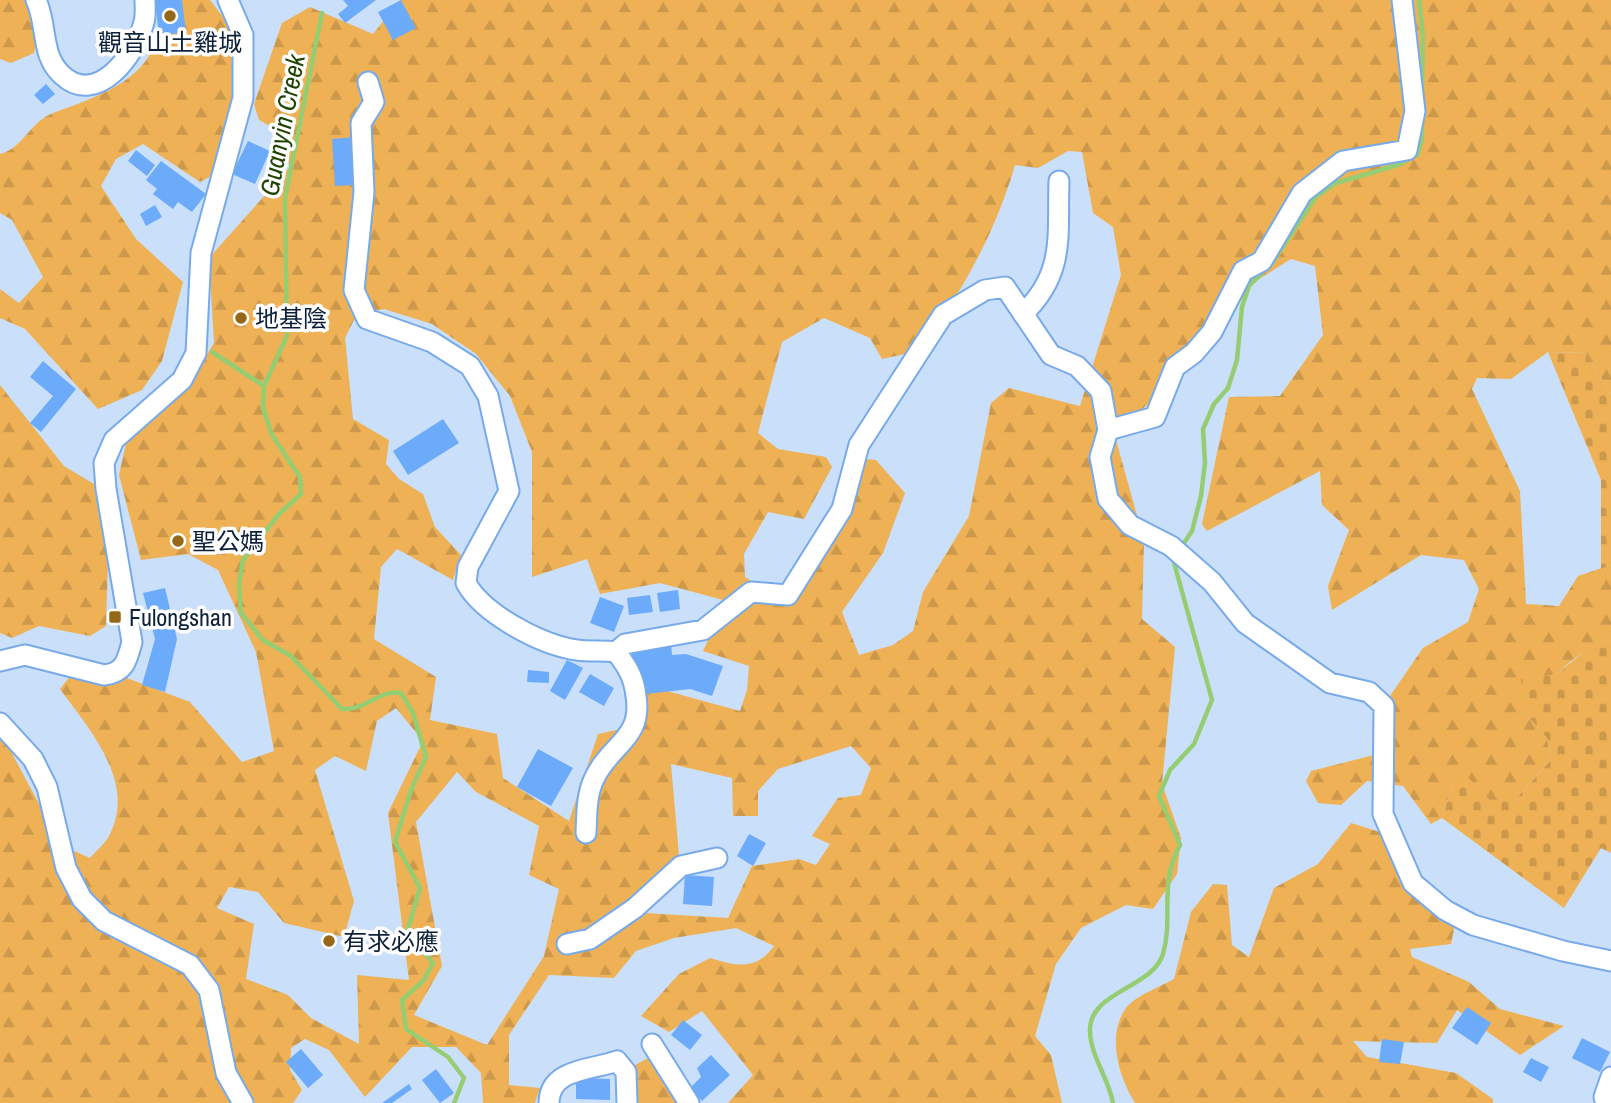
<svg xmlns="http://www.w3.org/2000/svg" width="1611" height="1103" viewBox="0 0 1611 1103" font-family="'Archivo Narrow','Noto Sans TC',sans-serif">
<defs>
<pattern id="forest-firs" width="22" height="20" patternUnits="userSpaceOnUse" patternTransform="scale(1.75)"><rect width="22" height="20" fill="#efb155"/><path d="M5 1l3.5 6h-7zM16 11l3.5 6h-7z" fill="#cc984b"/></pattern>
<pattern id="cemetery-stones" width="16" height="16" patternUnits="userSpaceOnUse" patternTransform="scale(1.75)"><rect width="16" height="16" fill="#efb155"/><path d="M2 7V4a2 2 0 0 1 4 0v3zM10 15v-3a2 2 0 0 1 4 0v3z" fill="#cc984b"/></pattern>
</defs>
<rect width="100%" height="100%" fill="#cadff9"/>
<path fill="url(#forest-firs)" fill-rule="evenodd" d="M0 0H29L39 30 34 53 11 63 0 59Z
M160 0H210L247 48 215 174 200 182 143 144 116 159 101 186 136 239 183 282 162 361 142 390 98 409 25 329 0 318V289L19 303 43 277 12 220 0 213V154C20 149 28 128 45 117 57 110 72 107 85 101 134 82 165 57 160 0Z
M400 0H1611V394L1586 353 1548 352 1511 379 1477 378 1472 389 1520 491 1526 604 1559 606 1578 576 1611 565V640C1574 649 1548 684 1523 711L1547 738 1551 760 1513 802 1490 801 1466 776 1454 780 1442 818 1431 824 1403 786 1367 781 1341 805 1318 803 1306 781 1311 771 1378 754 1390 696 1423 648 1468 622 1479 589 1464 560 1421 555 1332 610 1328 586 1349 530 1322 505 1320 471 1207 531 1202 524 1229 397 1280 396 1323 335 1315 266 1291 259 1253 283 1217 336 1115 436 1144 541 1142 619 1175 647 1162 784 1181 838 1177 874 1153 909 1126 905 1081 928 1056 964 1035 1036 1051 1055 1062 1103H728L753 1075 702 1011 669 1032 641 1016 679 974 710 958C736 966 756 971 774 946L736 928 674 938 636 951 614 978 549 975 509 1035V1085L540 1088 535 1103H483L481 1073 456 1047H412L365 1097 329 1050 305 1039 291 1048 290 1070 302 1090 293 1103H0V731L61 845 90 858C97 850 107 842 111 832 135 780 89 729 60 689L82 661 190 702 242 762 274 751 256 652 218 570 188 554 141 560 119 475 126 443 187 387 214 343 209 258 289 168 288 136 259 120 254 104 282 23 310 7 373 34ZM1068 151 1082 152 1093 213 1113 227 1121 275 1080 406 1009 388 991 403 969 516 923 592 913 631 893 645 859 655 842 612 883 553 905 493 876 460 865 459 787 585 764 589 745 577 744 554 768 512 804 519 832 467 826 457 778 449 758 433 782 342 824 318 870 338 882 359 919 351C961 294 995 234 1015 165L1038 168ZM384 309 432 324 476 354 510 396 532 452V577L587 559 600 594 660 583 727 601 703 651 749 666 747 690 740 711 645 685 634 726 598 734 569 821 503 778 497 734 430 720 436 677 374 639 381 567 397 549 453 580 461 555 435 527 423 494 399 479 386 464 389 440 353 419 345 338 357 314ZM396 708 423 741 388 813 409 980 357 975 359 1044 311 1018 288 995 246 979 254 924 217 908 229 887 258 892 284 923 344 937 354 901 315 770 335 756 366 771 377 721ZM851 746 871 768 861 795 838 798 812 836 830 844 816 865 799 859 752 866 728 918 645 913 654 878 679 856 671 764 732 778 733 816H758V791L778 769ZM457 772 476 792 539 826 529 875 559 889 544 956 487 1045 414 1015 442 966 416 822Z
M0 385 64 466 94 484 108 559 106 626 90 636 39 626 12 638 0 633Z
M1351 823 1405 840 1420 877 1457 914 1451 944 1410 949 1412 957 1469 982 1500 1009 1564 1026 1520 1055 1457 1010 1437 1043 1353 1041 1367 1057 1456 1073 1493 1099V1103H1135C1119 1078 1106 1035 1126 1008 1135 996 1160 987 1174 979L1191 912 1213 884 1227 885 1232 945 1249 957 1274 888 1318 864Z
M663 1050 697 1103H618L622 1072Z"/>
<path fill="url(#cemetery-stones)" d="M1548 352 1586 353 1611 394V565L1601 569V480Z
M1611 640V853L1601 848 1564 908 1442 818 1454 780 1466 775 1490 801H1514L1551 760 1547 738 1523 711 1521 679 1557 674 1593 644Z"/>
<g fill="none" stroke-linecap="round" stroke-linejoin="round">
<path stroke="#95cd73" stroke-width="4.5" d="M1419 0 1423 36 1422 93
M322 13 285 198 287 336 264 386 263 408 272 435 300 477 301 494 279 514 243 560 239 584 241 613 263 640 291 656 342 709C365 711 380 689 401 693L413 713 426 757 411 790 395 842 420 888 407 932 433 963 423 981 402 1000 406 1029 448 1057 464 1078 454 1103
M212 352 264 386
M1180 549 1192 531 1201 496 1205 463 1203 429 1214 404 1228 388 1237 360 1242 307 1249 286 1272 263 1316 197 1336 183 1398 165 1417 155 1422 140V120
M1113 1103C1109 1079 1091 1057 1090 1032 1088 991 1152 989 1163 954 1174 915 1158 886 1180 845L1159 796 1170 770 1194 744 1212 700 1173 559"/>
</g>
<path fill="#6cabfa" d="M155 0H182L186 32 159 36Z
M343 0H376L345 23 338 14 348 6Z
M401 0 416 28 393 40 378 12Z
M46 84 55 94 43 104 34 95Z
M355 137 358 185 335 186 332 139Z
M248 141 270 151 255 184 232 174Z
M136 150 155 165 147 176 128 161Z
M161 161 206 194 192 212 178 202 173 209 153 194 157 189 146 180Z
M155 205 162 217 146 226 140 214Z
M43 361 76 389 41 432 30 423 53 396 30 377Z
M443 419 459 443 408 475 393 451Z
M165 588 177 639 165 692 142 685 155 639 143 593Z
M678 590 680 609 660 612 657 593Z
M650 595 653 612 629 615 627 598Z
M600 597 624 606 614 632 590 623Z
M671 643 672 655 686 654 723 666 712 696 690 689 646 694 630 649Z
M567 660 583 668 565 700 550 691Z
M528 670 549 672V683L527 682Z
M590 674 614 688 604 706 579 692Z
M538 749 573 768 551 806 517 787Z
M749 834 766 843 753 866 737 856Z
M685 875 714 877 712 906 683 904Z
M1467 1007 1491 1023 1477 1045 1452 1028Z
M683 1020 702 1035 690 1050 671 1035Z
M1582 1038 1610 1052 1600 1072 1572 1058Z
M1382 1039 1404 1042 1400 1064 1379 1062Z
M301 1049 323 1075 308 1088 286 1062Z
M711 1055 730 1075 702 1101 690 1088 701 1077 697 1068Z
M1531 1058 1549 1067 1541 1082 1523 1072Z
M436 1069 454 1093 440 1103 422 1080Z
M576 1078 610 1079V1100L576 1099Z
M409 1084 412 1089 392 1103H382Z"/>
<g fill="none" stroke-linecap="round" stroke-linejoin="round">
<defs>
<path id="minor" d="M36 0C48 25 40 55 62 75 97 108 136 54 144 22 146 15 145 7 145 0
M1402 0 1415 111 1407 150 1343 161 1302 193 1262 261 1243 271 1212 332 1194 353 1175 367 1155 417 1108 430 1100 457 1108 499 1130 525 1171 546 1212 582 1245 623 1330 683 1369 692 1384 706 1383 814 1413 883 1445 910 1473 925 1563 951 1611 961
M368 82 374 102 361 123 364 192 354 290 367 319 432 342 470 366 488 396 509 491 468 567 466 583C483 614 541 645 577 650 590 652 603 650 616 652L625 644 703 630 751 592 788 595 842 509 859 445 943 315 985 290 1005 287 1051 355 1077 366 1101 391 1108 430
M1023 314C1066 272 1057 236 1059 181
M0 661 25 655 104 675C125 673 127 660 132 642L106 489 104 463 114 440 182 380 196 353 201 253 243 98V35L228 0
M0 723 33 759 47 787 66 868 82 899 104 921 190 965 209 990 226 1073 243 1103
M586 833C587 815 586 796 594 779 610 744 643 739 636 696 634 677 627 666 616 652
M567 944 590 939 635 908 681 866 717 858
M652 1044 689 1103
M549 1103C549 1068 593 1070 617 1061L626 1072 627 1103
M1606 1103 1604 1097 1611 1077"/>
</defs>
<use href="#minor" stroke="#78aae9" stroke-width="23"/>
<use href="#minor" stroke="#fff" stroke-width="19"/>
</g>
<g fill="#966716" stroke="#fefefe" stroke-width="2.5">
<circle cx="170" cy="16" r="7"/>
<circle cx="241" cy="318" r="7"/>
<circle cx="178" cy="541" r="7"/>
<rect x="108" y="610" width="14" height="14" rx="3.5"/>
<circle cx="329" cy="941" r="7"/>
</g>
<g text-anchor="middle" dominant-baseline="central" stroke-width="7" stroke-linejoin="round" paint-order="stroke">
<g font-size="24" fill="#0c2038" stroke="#fefefe" text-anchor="start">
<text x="170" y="42" text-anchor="middle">觀音山土雞城</text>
<text x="255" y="318">地基陰</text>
<text x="192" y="541">聖公媽</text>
<text x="129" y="617">Fulongshan</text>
<text x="343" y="941">有求必應</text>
</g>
<g font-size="26" font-style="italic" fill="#204302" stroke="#fefefe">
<text transform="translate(282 125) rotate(-79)">Guanyin Creek</text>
</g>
</g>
</svg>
